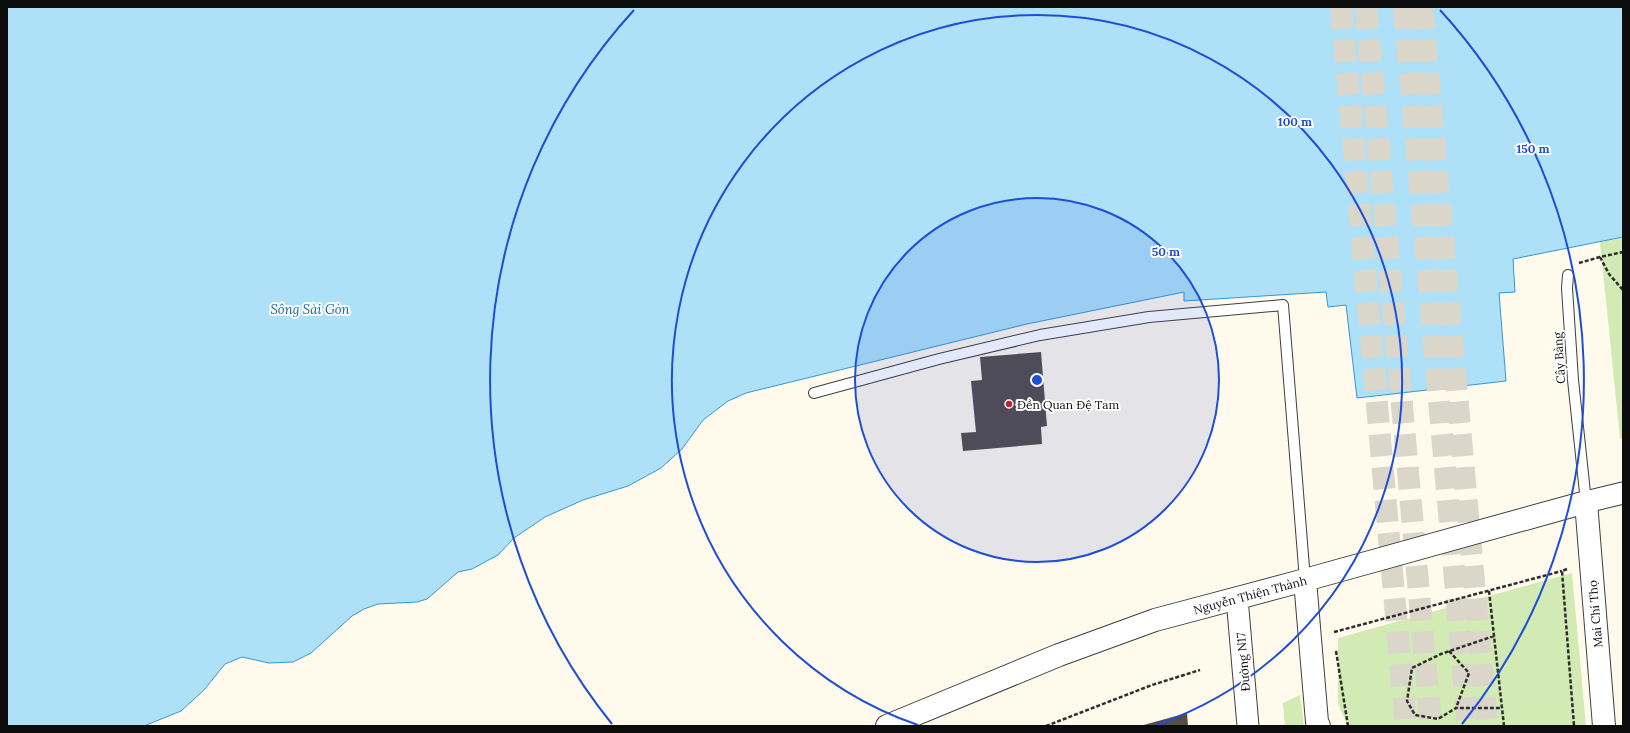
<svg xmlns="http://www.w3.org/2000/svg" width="1630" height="733" viewBox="0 0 1630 733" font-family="Lora,serif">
<rect width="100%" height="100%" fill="#fffaeb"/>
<path fill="#d2eab4" d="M1623 238V438L1620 439 1600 242Z
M1572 573 1586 726H1348L1338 704V638Z
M1300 695 1304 726H1285L1283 703Z"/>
<path fill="#aee0f8" stroke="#3399d2" d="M7 7H1623V237L1513 259 1515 292 1499 293 1506 381 1357 398 1346 305 1328 307 1326 292 1184 301V292L1027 324 746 393 728 401 703 420 682 449 661 468 628 486 583 500 545 517 514 538 498 555 472 569 458 572 427 599 417 602 378 604 364 609 352 616 311 653 293 662 269 663 242 657 225 664 204 690 181 711 144 726H7Z"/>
<path fill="#554d48" d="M1041 352 1047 426 1041 427 1042 444 963 451 961 433 976 432 971 381 982 380 980 357Z
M1187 713 1188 726H1140Z"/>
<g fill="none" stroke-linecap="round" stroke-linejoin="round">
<path stroke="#dbd6ca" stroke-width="22" stroke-dasharray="22 11" stroke-linecap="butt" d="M1341 7 1406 726
M1422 7 1487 726"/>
<path stroke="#dbd6ca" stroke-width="22" stroke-dasharray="22 11" stroke-linecap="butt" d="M1366 7 1431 726
M1404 7 1468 726"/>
<defs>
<path id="service" d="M1568 275 1567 288 1573 380 1586 502
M814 393 939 359 1040 335 1149 317 1283 305 1305 580"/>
<path id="minor" d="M1586 502 1623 493
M1237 598 1248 726"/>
<path id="tertiary" d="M1305 580 1317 722 1319 726
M887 726 1059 655 1155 620 1305 580 1586 502 1604 726"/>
</defs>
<use href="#service" stroke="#3f3f3f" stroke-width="12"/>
<use href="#minor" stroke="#3f3f3f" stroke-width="23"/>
<use href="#tertiary" stroke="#3f3f3f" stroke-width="24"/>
<path stroke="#2e2e2e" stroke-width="2.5" stroke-dasharray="4 2" stroke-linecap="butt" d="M1600 257 1609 274 1623 290
M1579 263 1600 257 1623 252
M1567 569 1562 571 1574 726
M1489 591 1504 726
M1334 632 1562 571
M1494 636 1441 654 1412 668 1407 701 1415 715 1438 719 1456 708H1502
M1336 651 1348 726
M1449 651 1469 673 1456 708
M1046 726 1152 685 1200 670"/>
<use href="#service" stroke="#fff" stroke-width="10"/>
<use href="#minor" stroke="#fff" stroke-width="21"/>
<use href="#tertiary" stroke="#fff" stroke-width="22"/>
</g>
<circle cx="1037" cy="380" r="182" fill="#1d4ed8" fill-opacity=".12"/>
<g fill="none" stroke="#1d4ed8" stroke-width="2">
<circle cx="1037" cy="380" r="182"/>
<path d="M918 725A365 365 0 1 1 1156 725"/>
<path d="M612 724A547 547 0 0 1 634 10M1440 10A547 547 0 0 1 1462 724"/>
</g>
<circle fill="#c0202e" stroke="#fff" stroke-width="1.5" cx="1009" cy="404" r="4"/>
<g text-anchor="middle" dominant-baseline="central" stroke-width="4" stroke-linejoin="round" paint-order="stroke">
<g font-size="12" fill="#0c0c0c" stroke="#fff">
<text transform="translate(1559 358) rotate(-94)">Cây Bàng</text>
<text transform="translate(1250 595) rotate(-15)">Nguyễn Thiện Thành</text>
<text transform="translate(1595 614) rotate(-95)">Mai Chí Thọ</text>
<text transform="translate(1243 662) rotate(-95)">Đường N17</text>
</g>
<g font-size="12" fill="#0c0c0c" stroke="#fff" text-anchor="start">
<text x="1017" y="404">Đền Quan Đệ Tam</text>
</g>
<g font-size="13" font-style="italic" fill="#1269a1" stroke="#fff">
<text x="310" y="309">Sông Sài Gòn</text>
</g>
</g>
<circle cx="1037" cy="380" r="6" fill="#1d4ed8" stroke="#fff" stroke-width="2"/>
<g font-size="12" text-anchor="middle" font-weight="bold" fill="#1d4ed8" stroke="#fff" stroke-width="4" stroke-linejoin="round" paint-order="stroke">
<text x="1295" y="126">100 m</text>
<text x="1533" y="153">150 m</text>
<text x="1166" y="256">50 m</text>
</g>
<rect width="1630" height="733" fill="none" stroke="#0c0c0c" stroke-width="16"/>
</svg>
